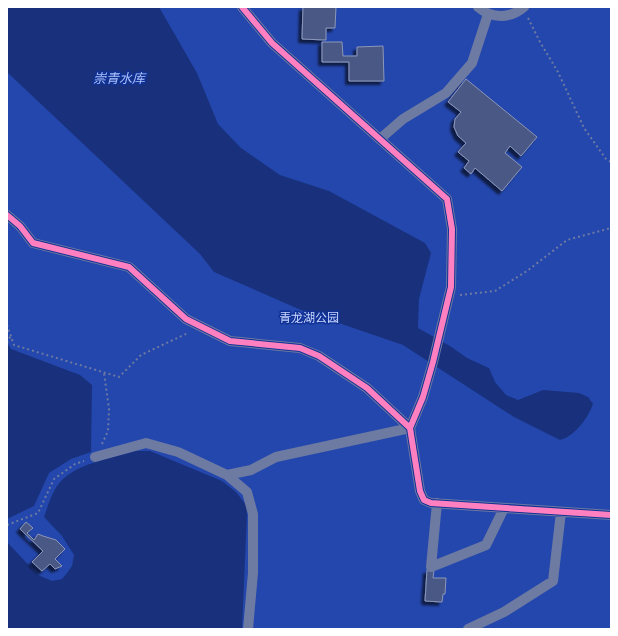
<svg xmlns="http://www.w3.org/2000/svg" width="618" height="636" viewBox="0 0 618 636" font-family="'Sofia Sans Condensed','Noto Sans SC',sans-serif">
<defs>
<filter id="shadow"><feDropShadow dx="-3.5" dy="3.5" stdDeviation="1" flood-color="#0009"/></filter>
</defs>
<rect width="100%" height="100%" fill="#2e4077"/>
<path fill="#2447ad" d="M7 7H611V629H116L43 583 7 547Z"/>
<path fill="#19317c" d="M7 7H159L197 73 218 124 241 148 280 175 329 191 425 243 431 253 419 299 418 328 450 346 467 358 489 368 495 382 506 395 518 400 543 390 579 393 588 397 593 404C588 418 575 436 560 440L514 417 403 345 301 310 214 272 200 254 7 72Z
M7 343 11 349 80 375 92 385 91 452 71 459 49 473 34 506 7 519Z
M135 451H150L222 481 236 492 246 505 247 514 242 629H7V542L38 575 52 581 62 579 67 573 72 566 74 555 62 536 44 517C48 506 51 495 57 486 73 463 111 459 135 451Z"/>
<path fill="#4a5885" stroke="#8c97b7" filter="url(#shadow)" d="M303 7H336L335 28H326V40L302 39Z
M322 42H342L343 56H357V47L383 46 384 81H349V62H322Z
M466 79 537 137 521 156 510 146 505 153 522 167 502 191 475 168 471 174 464 168 469 161 458 152 466 143 458 136 454 127 455 119 461 112 448 102Z
M26 522 33 528 27 533 34 540 38 534 43 536 56 540 65 549 55 559 62 566 55 569 50 564 42 571 32 562 43 551 20 529Z
M427 570H434L433 578H446L445 594H443L442 602 425 601Z"/>
<g fill="none" stroke-linecap="round" stroke-linejoin="round">
<path stroke="#6d7aa2" stroke-width="2" stroke-dasharray="2 3" stroke-linecap="butt" d="M528 18 540 42 558 72 584 128 606 159 611 162
M460 295 495 291 527 271 567 240 611 228
M7 325 14 345 119 377 141 355 188 333
M7 343 11 335
M102 444 108 431 109 409 104 373
M7 525 38 513 54 479 75 464 84 461"/>
<path stroke="#6d7aa2" stroke-width="10" d="M242 7 272 43 447 199 452 229 451 287 433 362 423 397 410 428 420 491 424 500 431 503 611 515
M478 7C492 19 510 19 524 7
M380 139 403 119 446 93 472 63 488 14
M7 215 20 226 33 243 129 267 186 319 230 341 300 348 319 356 367 388 410 428
M95 457 146 443 178 452 227 475 251 470 276 457 410 428
M227 475 247 492 253 514V573L248 629
M437 503 431 567 486 545 504 508
M468 629 504 612 553 581 561 512"/>
<defs>
<path id="cycleway" d="M242 7 272 43 447 199 452 229 451 287 433 362 423 397 410 428 420 491 424 500 431 503 611 515
M7 215 20 226 33 243 129 267 186 319 230 341 300 348 319 356 367 388 410 428"/>
</defs>
<use href="#cycleway" stroke="#103195" stroke-width="8"/>
<use href="#cycleway" stroke="#ff80c0" stroke-width="6"/>
</g>
<g text-anchor="middle" dominant-baseline="central" stroke-width="3" stroke-linejoin="round" paint-order="stroke">
<g font-size="12" fill="#c7d5fe" stroke="#103195">
<text x="309" y="318">青龙湖公园</text>
</g>
<g font-size="13" font-style="italic" fill="#abc0fa" stroke="#103195">
<text x="119" y="79">崇青水库</text>
</g>
</g>
<rect width="618" height="636" fill="none" stroke="#ffffff" stroke-width="16"/>
</svg>
